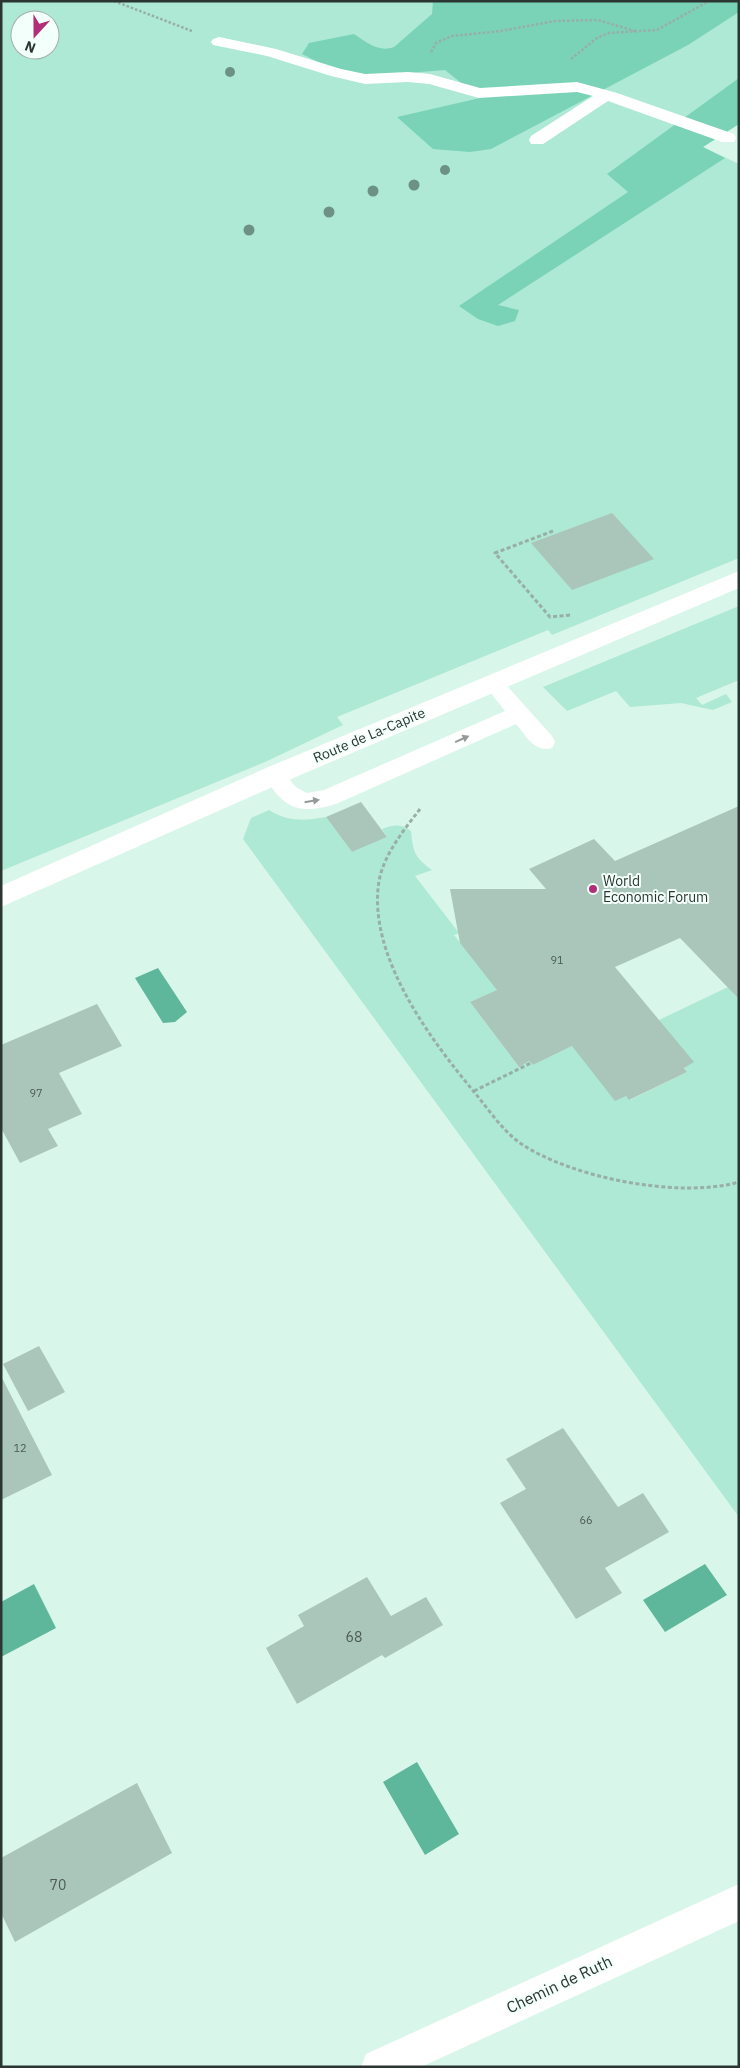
<svg xmlns="http://www.w3.org/2000/svg" width="740" height="2068" viewBox="0 0 740 2068" font-family="'IBM Plex Sans',sans-serif">
<rect width="100%" height="100%" fill="#d9f6eb"/>
<path fill="#ade9d4" fill-rule="evenodd" d="M1 1H739V124L703 147 739 164V558L552 635 548 630 337 717 343 725 265 762 1 871ZM20 20H50V50H20Z
M739 606V680L696 698 702 705 726 694 732 702 713 710 681 703 630 707 616 691 567 711 543 687Z
M269 810C288 822 304 821 326 817L352 852 387 837 382 829C393 825 401 823 411 831 413 851 414 857 432 870L415 876 459 933 454 935 498 990 470 1002 518 1066 529 1061 533 1065 572 1046 630 1100 687 1072 659 1020 728 987 739 999V1517L243 839 251 818Z"/>
<path fill="#7ad3b6" d="M433 1H739V12L688 45 491 149 470 152 433 149 397 117 480 98 445 70 369 76 324 65 302 54 309 43 354 34C366 42 379 53 394 47L432 14Z
M739 78V124L703 147 725 158 498 305 519 310 515 321 498 326 478 319 459 306 628 192 607 174Z"/>
<path fill="#5eb79b" d="M158 968 187 1012 175 1022 163 1023 135 978Z
M705 1564 727 1595 665 1632 643 1600Z
M34 1584 56 1628 1 1657V1602Z
M417 1762 459 1834 425 1855 383 1782Z"/>
<path fill="#aac6bb" d="M612 513 654 559 572 590 531 543Z
M361 802 387 837 352 852 326 817Z
M739 806V999L680 938 615 967 694 1062 684 1068 687 1072 629 1100 626 1096 615 1101 572 1046 533 1065 529 1061 519 1067 470 1002 497 990 460 943 450 889H546L529 869 594 839 615 861Z
M97 1004 122 1046 59 1073 82 1114 48 1129 58 1146 20 1163 1 1128V1045Z
M39 1346 65 1392 28 1411 3 1364Z
M1 1376 52 1475 1 1500Z
M563 1428 618 1507 643 1493 669 1532 605 1568 622 1593 576 1619 500 1503 526 1489 506 1459Z
M367 1577 391 1616 426 1597 443 1625 385 1658 382 1655 297 1704 266 1648 304 1626 298 1615Z
M137 1783 172 1853 15 1942 1 1913V1858Z"/>
<g fill="none" stroke-linecap="round" stroke-linejoin="round">
<path stroke="#98aea6" stroke-width="2.5" stroke-dasharray="2.5 2" stroke-linecap="butt" d="M114 1 192 31
M431 52 436 43 452 36 501 31 555 21 598 20 635 31
M571 59 597 38 609 33 657 30 709 1"/>
<path stroke="#98aea6" stroke-width="3" stroke-dasharray="4 2.5" stroke-linecap="butt" d="M553 531 495 553 550 617 571 615
M420 809C404 830 384 854 379 881 367 955 430 1039 475 1093 489 1110 502 1130 520 1143 571 1178 680 1199 739 1182
M474 1091 531 1063"/>
<path fill="#fff" fill-rule="evenodd" d="M219 37 276 49 341 69 365 74 408 72 430 74 480 88 577 82 617 93 734 134 736 138 734 142H722L608 101 543 144H531L529 140 531 136 593 96 577 92 479 98 429 84 408 82 365 84 331 76 267 56 213 45 211 42 213 39Z
M493 676 500 678 552 736 555 742 552 748C534 753 526 735 516 724L336 804C299 815 283 809 264 775L267 769C286 764 285 776 296 787 299 789 303 791 307 793L324 790 505 711 483 683 486 678Z"/>
<path fill="#fff" fill-rule="evenodd" d="M739 1884V1921L421 2067H361L366 2054Z"/>
<path fill="#fff" fill-rule="evenodd" d="M739 571V588L284 782 1 907V886L266 768Z"/>
</g>
<g fill="#6e9185">
<circle cx="230" cy="72" r="5"/>
<circle cx="445" cy="170" r="5"/>
<circle cx="414" cy="185" r="5.5"/>
<circle cx="373" cy="191" r="5.5"/>
<circle cx="329" cy="212" r="5.5"/>
<circle cx="249" cy="230" r="5.5"/>
</g>
<defs><path id="oneway-solid" d="M-6-.8H1V-3.2L6.5 0L1 3.2V.8H-6Z" transform="scale(1.25)"/></defs>
<g fill="#959a98">
<use href="#oneway-solid" transform="translate(462 739) rotate(-24)"/>
<use href="#oneway-solid" transform="translate(312 801) rotate(-9)"/>
</g>
<circle fill="#b12e78" stroke="#f3fffa" stroke-width="2" cx="593" cy="889" r="5"/>
<g text-anchor="middle" dominant-baseline="central" stroke-width="4" stroke-linejoin="round" paint-order="stroke">
<g font-size="11" fill="#4b5a54">
<text x="557" y="960">91</text>
<text x="36" y="1093">97</text>
<text x="20" y="1448">12</text>
<text x="586" y="1520">66</text>
</g>
<g font-size="14" fill="#2b3632" stroke="#f3fffa">
<text transform="translate(369 735) rotate(-23)">Route de La-Capite</text>
</g>
<g font-size="14" fill="#2b3632" stroke="#f3fffa" text-anchor="start">
<text x="603" y="881">World<tspan x="603" dy="16">Economic Forum</tspan></text>
</g>
<g font-size="14" fill="#4b5a54">
<text x="354" y="1637">68</text>
<text x="58" y="1885">70</text>
</g>
<g font-size="16" fill="#2b3632" stroke="#f3fffa">
<text transform="translate(559 1984) rotate(-25)">Chemin de Ruth</text>
</g>
</g>
<rect width="740" height="2068" fill="none" stroke="#2b3632" stroke-width="5"/>
<g transform="translate(35 35) rotate(201)"><circle r="24" fill="#f3fffa" stroke="#a3afaa"/>
<path d="M0-4L9 19L0 12L-9 19Z" fill="#b12e78"/>
<text y="-8" font-size="14" font-weight="bold" text-anchor="middle" fill="#2b3632">N</text>
</g>
</svg>
